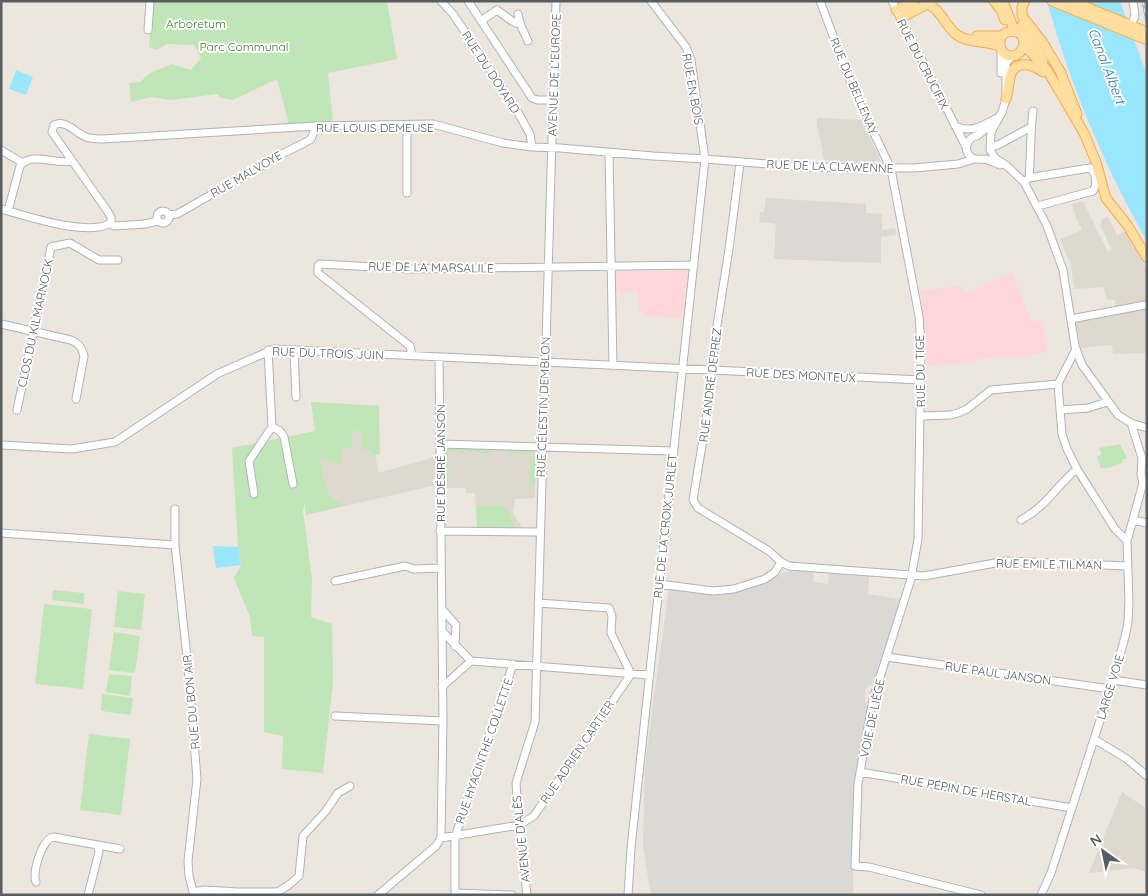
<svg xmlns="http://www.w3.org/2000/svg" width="1148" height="896" viewBox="0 0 1148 896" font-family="Quicksand,sans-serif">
<rect width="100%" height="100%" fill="#ece6de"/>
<path fill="#dcd8d3" d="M766 198 866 204V213L882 214V230L895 228 896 235 881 237V263L774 259 776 224 759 222 760 212H764Z
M800 569 814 570 813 582 828 584 829 571 869 574 868 594 900 599 873 684 865 689V701L868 710 854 796 853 895H651L643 846 645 765 669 587 718 595 737 592 789 571Z"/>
<path fill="#ded8cf" d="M817 118 862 120 882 164 876 166 859 163 824 160 818 128 817 127Z
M1083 201 1108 252 1112 250 1100 224 1102 223 1101 220 1108 217 1117 235 1125 231 1147 270V353L1113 354 1112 345 1080 348 1076 321 1119 314 1145 308 1142 301 1115 307V300L1106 299 1104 287 1074 289 1070 260 1068 259 1060 239 1082 230 1076 218 1072 204Z
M311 402 379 406 374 442 378 473 435 457 436 485 306 515 305 498 325 491Z
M448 447 533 450 536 454 535 498 515 499 513 512 518 522 520 523 521 527H477L475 493H466L465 488H445L444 451Z
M1122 792 1147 809V872L1134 868 1089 873Z"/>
<path fill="#fdd7da" d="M689 270 684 319 644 315 643 310H638V291L615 292V271Z
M1012 273 1031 321H1043L1047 352 1030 354V357H988L965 363 928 366 920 291 962 286 966 294Z"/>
<path fill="#c0e6b8" d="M152 1H387L397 59 328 73 333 123 289 125 277 79 233 100 221 98 217 94 171 100 151 97 131 102 129 83 140 82 150 73 172 64 191 70 201 58 194 45 167 44 157 50 149 47Z
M311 402 379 406 380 454 373 455 370 451 362 448V431H353L352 448 342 447 341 463H331L324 456 320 459C323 477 325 500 345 505L306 515 305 501 303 511 312 579 311 617 332 624 333 682 323 773 282 769 283 736 264 732V637L252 636 250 617 234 578 241 565 238 547 232 448 315 431Z
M1120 444 1127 458 1123 460 1122 463 1108 468H1101L1097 457 1102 454 1099 448Z
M448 447 531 450V454L536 456 535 485H530L532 454 506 453V450H490V453L448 451V487L445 486 444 451Z
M501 505 507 509 515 527H477L476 506Z
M53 590 84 593V604L52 600Z
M118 591 145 594 141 630 114 627Z
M44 604 92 609 83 689 35 684Z
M114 632 140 636 135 673 109 670Z
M109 674 132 676 130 696 106 692Z
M102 694 133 698 131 715 101 711Z
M89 734 130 739 121 815 80 810Z"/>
<path fill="#9be6ff" d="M1047 1H1120L1147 75V241C1103 163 1071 87 1047 1Z
M16 70 33 77 26 95 9 89Z
M213 546 238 547 241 565 216 568Z"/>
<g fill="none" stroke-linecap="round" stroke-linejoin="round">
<defs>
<path id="minor" d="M441 1 453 14 512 102 530 134 532 147
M468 1 532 98 538 100H552
M820 1 853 89 891 169 919 316 921 346 918 539 911 579 873 699 858 784 855 866 869 867 981 895
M892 1 966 147
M497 10 512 21 516 23 519 21
M518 14 521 26 528 41
M481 21 497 10
M148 30 150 1
M1129 30 1135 16 1133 1
M1012 56 1006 63V99L1002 112 991 132 990 150 995 158 1007 166 1024 182 1047 226 1063 270 1075 346 1082 365 1118 415 1131 423 1147 428
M1001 73V50
M955 126C971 134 984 125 999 117
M975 136C966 140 962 152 973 158 976 160 980 159 985 159 990 160 995 163 1000 165
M977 136 991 124
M990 147 998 145 1031 127
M1 150 23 163
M609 152 613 366
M740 163 729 249 715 338 706 421 693 500 698 508 769 551 781 562 789 566 924 576 1006 561 1127 566
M1029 178C1031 156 1030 133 1033 111
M1024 182 1029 178 1083 169 1090 168C1096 173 1098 184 1093 191L1038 206
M407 193V125
M1 209C27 216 88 237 111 223V217L106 209 52 132 54 125C66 119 75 133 86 137 92 139 98 139 103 139L316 126 433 124 503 143 532 147 560 148 653 156 705 159 805 167 914 168 958 164 974 159
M157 217a6 6 0 1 1 12 0a6 6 0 1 1-12 0Z
M8 211 20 166C31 151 56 165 71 161
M169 215 177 214 186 209 282 154 306 142 311 139 316 126
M114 226 145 224 158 221
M1071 319 1145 305
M1 324 71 340C79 343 82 348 84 356L76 399
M1076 349 1058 384 1062 434 1067 449 1077 469 1115 529 1127 541
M294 350 296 397
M412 355 410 346 318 273V266L320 264 412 269 694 265
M439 358 443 721 441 838
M17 410 51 247 70 243 99 260H118
M1060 410 1088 408 1107 402
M921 416 950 415 958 413 967 409 991 390 1058 384
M272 427 280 431 284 437 293 484
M440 444 673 451
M1 445 72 449 115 442 217 374 274 349 921 380
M254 494 249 461 272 427 268 350
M175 509V545L188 667 197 779 188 861 189 876 194 895
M1021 520C1047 506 1056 486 1077 469
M1133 520 1147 523
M440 531 540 532
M1 533 175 545
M335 581 405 566 414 569 441 568
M659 584 713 591 734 589 765 579 775 572 781 562
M442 609 456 625 455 646
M442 631 471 661
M887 657 1110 689
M471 661 650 675
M1113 680 1147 685
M442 687 471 661
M335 716 443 721
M1094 739 1127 759 1147 776
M860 772 1072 808
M441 838 519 825 534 816 631 674 611 633 612 616 609 608 538 603
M36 882C32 872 42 840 53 837L120 849
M193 892 204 890 238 892H278L290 884 299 876 303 836 325 812 338 793 350 786
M455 893 512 895
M88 895 99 852 98 846
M378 895 436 846 441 838
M455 895V837L513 664
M527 895 519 825 516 783 535 722 556 1
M628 895 631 848 705 159 691 60 686 47 651 1
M1041 895 1051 873 1113 680 1125 637 1128 622 1129 601 1127 541 1143 483 1141 474 1142 458 1131 423"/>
<path id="major" d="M994 1 1001 10 1005 20
M1003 1 1013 27 1023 37 1024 45 1047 70 1084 133 1096 162 1106 198 1128 226 1147 258
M1025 1 1022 7V16L1043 43 1060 71 1077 114
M1052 1 1147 40
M1072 1 1147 32
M926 4C941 8 944 25 957 35 968 43 987 41 1000 46
M896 10 914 1
M901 18 931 2
M1022 25 1043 61
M1016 32C995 27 995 57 1013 56 1019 55 1022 51 1024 45
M977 36H1002
M1006 99C1009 91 1008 82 1011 74 1017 59 1033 65 1043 72"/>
</defs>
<use href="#minor" stroke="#afb4b8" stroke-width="9"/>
<use href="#major" stroke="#fba848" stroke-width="11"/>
<use href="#minor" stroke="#fff" stroke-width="7"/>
<use href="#major" stroke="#ffdea0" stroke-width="9"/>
<defs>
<path id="rail" d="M1143 1 1147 22"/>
</defs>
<use href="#rail" stroke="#afb0b1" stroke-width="3"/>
<use href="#rail" stroke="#fff" stroke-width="1" stroke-dasharray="4" stroke-linecap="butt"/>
</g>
<g text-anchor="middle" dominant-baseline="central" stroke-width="4" stroke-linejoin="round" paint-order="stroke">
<g font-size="12" fill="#39822e" stroke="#fff">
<text x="196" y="23">Arboretum</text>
<text x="244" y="46">Parc Communal</text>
</g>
<g font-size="12" fill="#575d61" stroke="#fff">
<text transform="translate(923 64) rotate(63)">RUE DU CRUCIFIX</text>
<text transform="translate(491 72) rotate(57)">RUE DU DOYARD</text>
<text transform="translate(554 75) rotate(-88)">AVENUE DE L'EUROPE</text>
<text transform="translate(854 86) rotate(67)">RUE DU BELLENAY</text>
<text transform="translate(693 89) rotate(80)">RUE EN BOIS</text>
<text x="375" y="127">RUE LOUIS DEMEUSE</text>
<text transform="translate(830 166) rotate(2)">RUE DE LA CLAWENNE</text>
<text transform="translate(246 174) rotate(-30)">RUE MALVOYE</text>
<text transform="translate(431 267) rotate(1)">RUE DE LA MARSALILE</text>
<text transform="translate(35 323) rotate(-78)">CLOS DU KILMARNOCK</text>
<text transform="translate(328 353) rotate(2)">RUE DU TROIS JUIN</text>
<text transform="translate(920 371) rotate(-91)">RUE DU TIGE</text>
<text transform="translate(801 375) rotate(3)">RUE DES MONTEUX</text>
<text transform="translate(710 385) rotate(-83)">RUE ANDRÉ DEPREZ</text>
<text transform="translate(543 407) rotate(-88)">RUE CÉLESTIN DEMBLON</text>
<text transform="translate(440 463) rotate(-90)">RUE DÉSIRÉ JANSON</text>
<text transform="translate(665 526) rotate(-84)">RUE DE LA CROIX JURLET</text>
<text transform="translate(1049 564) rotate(1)">RUE EMILE TILMAN</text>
<text transform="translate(998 673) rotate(8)">RUE PAUL JANSON</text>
<text transform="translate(1110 687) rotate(-73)">LARGE VOIE</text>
<text transform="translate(191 702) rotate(-95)">RUE DU BON AIR</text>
<text transform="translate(872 718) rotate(-78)">VOIE DE LIÈGE</text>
<text transform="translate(484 751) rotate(-71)">RUE HYACINTHE COLLETTE</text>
<text transform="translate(577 752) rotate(-56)">RUE ADRIEN CARTIER</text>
<text transform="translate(966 790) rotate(10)">RUE PÉPIN DE HERSTAL</text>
<text transform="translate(521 839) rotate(-96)">AVENUE D'ALÈS</text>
</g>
<g font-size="14" font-style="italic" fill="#2f7ea5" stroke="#fff">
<text transform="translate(1107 66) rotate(69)">Canal Albert</text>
</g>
</g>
<rect width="1148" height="896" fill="none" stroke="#575d61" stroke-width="5"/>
<g transform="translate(1103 851) rotate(327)" stroke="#ffffff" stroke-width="4" paint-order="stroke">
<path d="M0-4L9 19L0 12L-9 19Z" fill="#575d61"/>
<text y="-8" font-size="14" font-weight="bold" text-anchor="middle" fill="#575d61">N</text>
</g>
</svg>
